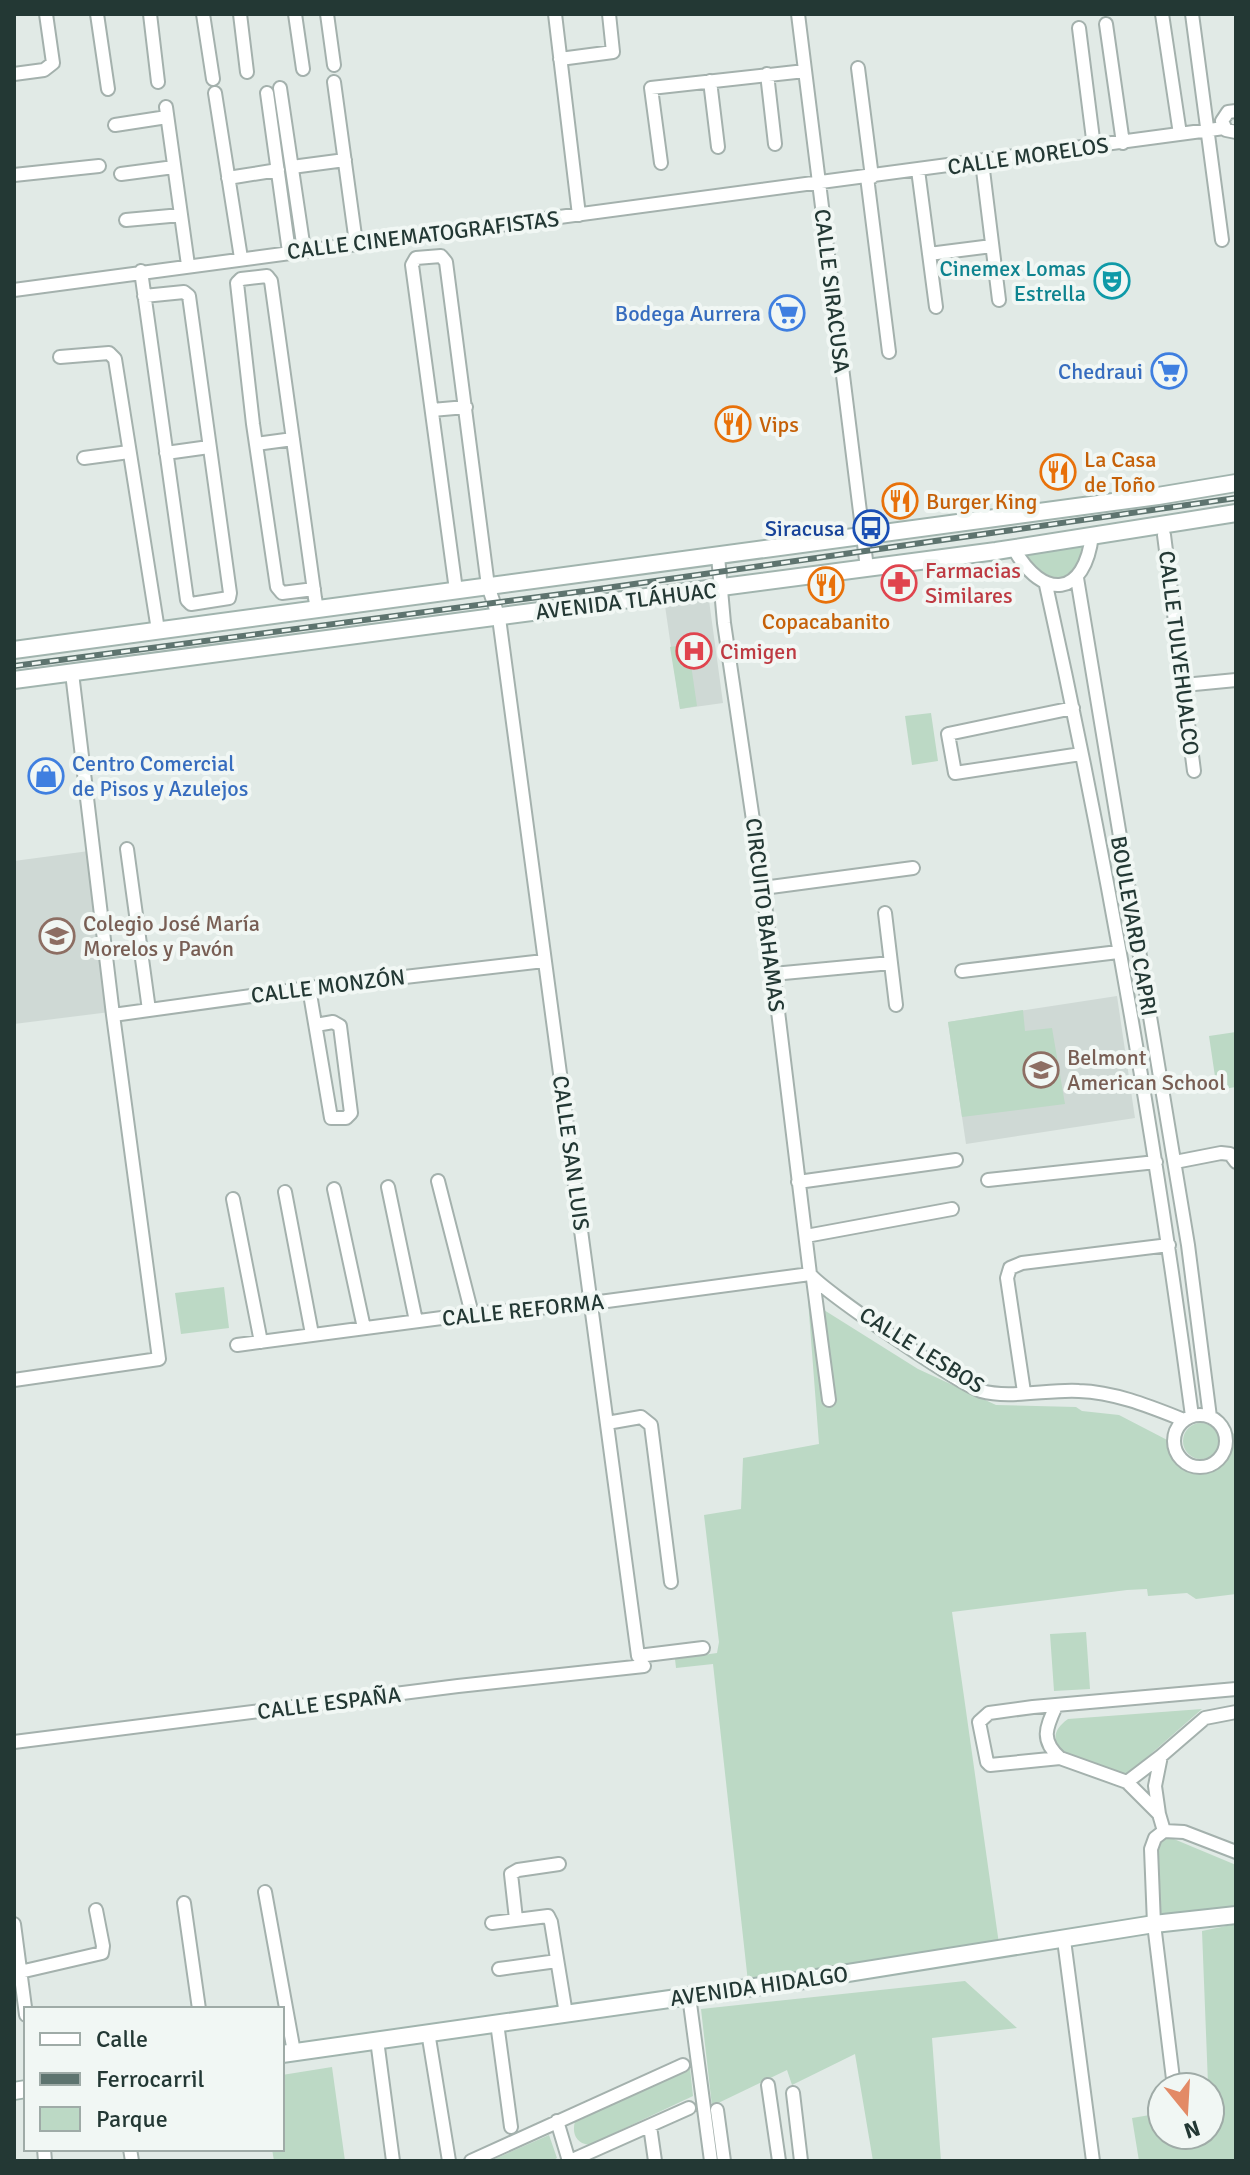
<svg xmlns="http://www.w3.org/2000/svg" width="1250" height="2175" viewBox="0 0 1250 2175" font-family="Signika,sans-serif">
<rect width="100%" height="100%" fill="#e1eae6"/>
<path fill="#cfd9d5" d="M708 593 723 703 680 709 664 599Z
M89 851 110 1012 14 1024V861Z
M1117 996 1135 1118 966 1144 948 1022Z"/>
<path fill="#bcd9c5" d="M1087 542 1085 559 1061 582 1040 574 1020 551Z
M688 644 697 706 680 709 670 647Z
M931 713 938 761 912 765 905 716Z
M1023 1010 1025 1031 1052 1028 1065 1104 962 1117 948 1022Z
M1236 1032V1087L1217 1090 1209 1036Z
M224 1287 229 1328 181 1334 175 1293Z
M808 1300 918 1369 996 1405 1076 1407 1082 1411 1119 1415 1173 1443C1182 1480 1228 1473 1226 1435L1236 1433V1594L1196 1599 1187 1593 1148 1596 1147 1589 1127 1590 952 1612 999 1944 748 1982 713 1664 676 1668 675 1659 717 1653 719 1642 704 1515 741 1509 743 1458 819 1444Z
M1183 1441a18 18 0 1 1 36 0a18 18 0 1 1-36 0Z
M1086 1632 1090 1689 1054 1691 1050 1634Z
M1202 1709 1128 1774C1105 1772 1025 1750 1068 1719Z
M1169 1837 1236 1865V1911L1160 1922 1157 1856 1162 1838Z
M1236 1924V2161H1139L1132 2118 1162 2113V2135H1210L1202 1931Z
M965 1981 1017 2028 932 2038 941 2161H873L855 2054 792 2085 787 2070 712 2106 701 2009Z
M332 2067 345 2161H274L272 2149H282V2075Z
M690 2068 693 2096 589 2145C575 2143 572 2133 575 2121Z
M549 2135 557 2158 552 2161H490Z"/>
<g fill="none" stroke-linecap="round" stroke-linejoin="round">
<defs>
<path id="street" d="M97 14 108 89
M150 14 158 82
M203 14 213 79
M240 14 247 72
M295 14 303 69
M327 14 334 65
M555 14 579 215
M798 14 867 568
M1162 14 1180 134
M1192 14 1222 240
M1106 24 1123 143
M1079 28 1094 147
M560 59 613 52 609 14
M858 68 872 177
M14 74 44 70 53 63 46 14
M767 74 775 144
M710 81 718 147
M334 82 356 243
M280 88 304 250
M215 93 241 258
M267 93 289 252
M166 107 188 265
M1236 111 1228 112 1222 121 1226 130 1236 132
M115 125 167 117
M982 162 999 300
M661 163 651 88 805 71
M292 167 345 160
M918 170 936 307
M121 174 174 167
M14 175 99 166
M867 177 889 352
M228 178 278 170
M126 220 181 215
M929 254 992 246
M141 271 187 600 191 604 229 598 230 593 189 296 184 292 144 296
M14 290 1224 128
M60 357 109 353 115 359 158 630
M432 410 466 407
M256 444 293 439
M166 453 209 447
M84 458 129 452
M1164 535 1194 771
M1014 549C1043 601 1085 597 1092 535
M718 556 724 623 763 888 810 1274
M1077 578 1188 1245 1210 1417
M1046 585C1107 859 1155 1137 1192 1416
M314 589 282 593 277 587 253 424 237 283 241 279 267 276 271 281 315 598 317 609
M456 590 412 265 416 258 441 256 446 262 488 586 499 618 638 1656 703 1648
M1184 685 1236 680
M1073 708 948 734 955 773 1081 754
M127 849 149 1010
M763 888 913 868
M885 913 896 1005
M962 971 1118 952
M773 974 891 963
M309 988 331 1118H346L351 1113 340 1026 333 1022 316 1025
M113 1015 309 988 544 961
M1175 1162 1221 1153 1230 1154 1236 1162
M988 1180 1156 1162
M438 1181 472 1314
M798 1182 956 1160
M388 1187 416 1321
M334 1189 364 1328
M285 1192 312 1334
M233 1199 261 1342
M806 1236 952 1209
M810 1274C821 1290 961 1385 981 1391 1009 1399 1050 1389 1079 1391 1115 1392 1151 1407 1184 1420
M813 1279 829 1400
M237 1345 472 1314 592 1303 810 1274
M14 1380 159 1359 113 1015 72 673
M1024 1392 1007 1278 1010 1268 1022 1263 1169 1245
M1174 1441a26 26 0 1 1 52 0a26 26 0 1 1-52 0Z
M607 1423 641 1417 651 1425 671 1582
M1056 1706C1046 1728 1040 1740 1060 1758
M14 1742 458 1686 644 1666
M1127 1782 1161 1756
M1159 1814 1155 1786 1161 1756 1205 1718 1236 1712
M1164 1831 1159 1814 1127 1782 1060 1758 990 1765 987 1762 979 1722 989 1713 1033 1707 1236 1689
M265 1892 294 2052
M184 1903 199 2009
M516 1919 511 1874 518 1870 559 1864
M492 1923 548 1916 551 1922 566 2014
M14 1924 26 2015
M1064 1940 1093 2161
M499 1969 557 1961
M20 1972 102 1953 103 1946 96 1910
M689 1996 711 2161
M497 2023 511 2127
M428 2032 449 2161
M377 2040 393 2161
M768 2085 779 2161
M1174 2087 1154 1924 1151 1849 1155 1838 1164 1831 1184 1832 1236 1852
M793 2093 801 2161
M717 2110 724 2161
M557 2121 569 2161
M650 2126 655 2161
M44 2149 45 2161
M130 2149 132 2161
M471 2161 683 2065
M570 2161 689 2108"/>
<path id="secondary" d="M14 650 1158 496 1236 483
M14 680 996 551 1236 513
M282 2054 804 1980 1154 1924 1236 1915
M14 2091 26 2089"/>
</defs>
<use href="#street" stroke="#a4b1ad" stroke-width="16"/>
<use href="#secondary" stroke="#a1b4ae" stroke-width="20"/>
<use href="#street" stroke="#fff" stroke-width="12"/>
<use href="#secondary" stroke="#fff" stroke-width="16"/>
<defs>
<path id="rail" d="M14 666 592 590 1236 498"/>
</defs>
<use href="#rail" stroke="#5e746f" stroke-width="6"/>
<use href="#rail" stroke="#f1f7f4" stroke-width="3" stroke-dasharray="9" stroke-linecap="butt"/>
</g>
<defs>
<symbol id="theatre-ring" viewBox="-11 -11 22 22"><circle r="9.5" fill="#f1f7f4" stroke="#0f9aa8" stroke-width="1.5"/><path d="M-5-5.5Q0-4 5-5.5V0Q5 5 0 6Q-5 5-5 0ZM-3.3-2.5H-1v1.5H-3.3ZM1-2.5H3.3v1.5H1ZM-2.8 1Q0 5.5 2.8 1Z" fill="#0f9aa8"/></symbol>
<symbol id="supermarket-ring" viewBox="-11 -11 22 22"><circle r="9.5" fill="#f1f7f4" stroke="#3f7fe0" stroke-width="1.5"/><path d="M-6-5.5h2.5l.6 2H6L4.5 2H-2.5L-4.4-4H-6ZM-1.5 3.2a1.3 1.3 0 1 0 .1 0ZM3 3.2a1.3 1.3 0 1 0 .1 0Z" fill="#3f7fe0"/></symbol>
<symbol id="restaurant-ring" viewBox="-11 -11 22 22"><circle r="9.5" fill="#f1f7f4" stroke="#e8710a" stroke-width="1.5"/><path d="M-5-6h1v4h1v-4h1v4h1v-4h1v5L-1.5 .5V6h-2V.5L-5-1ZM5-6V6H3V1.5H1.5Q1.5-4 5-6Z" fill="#e8710a"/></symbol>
<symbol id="bus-ring" viewBox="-11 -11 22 22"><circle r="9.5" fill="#f1f7f4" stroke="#1a4fb4" stroke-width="1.5"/><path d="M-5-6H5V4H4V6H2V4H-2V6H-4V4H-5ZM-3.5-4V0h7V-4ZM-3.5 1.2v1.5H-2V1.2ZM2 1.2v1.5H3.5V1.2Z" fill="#1a4fb4"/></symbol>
<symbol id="pharmacy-ring" viewBox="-11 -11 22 22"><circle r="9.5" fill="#f1f7f4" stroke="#e0444e" stroke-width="1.5"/><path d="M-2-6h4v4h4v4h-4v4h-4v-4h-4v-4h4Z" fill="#e0444e"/></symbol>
<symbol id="hospital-ring" viewBox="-11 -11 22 22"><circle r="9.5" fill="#f1f7f4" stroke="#e0444e" stroke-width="1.5"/><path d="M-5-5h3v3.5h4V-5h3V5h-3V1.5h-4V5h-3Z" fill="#e0444e"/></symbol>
<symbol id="shop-ring" viewBox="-11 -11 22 22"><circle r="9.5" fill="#f1f7f4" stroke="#3f7fe0" stroke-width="1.5"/><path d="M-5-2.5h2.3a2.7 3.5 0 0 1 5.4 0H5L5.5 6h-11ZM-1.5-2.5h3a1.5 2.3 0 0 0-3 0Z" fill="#3f7fe0"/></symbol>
<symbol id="school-ring" viewBox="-11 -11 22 22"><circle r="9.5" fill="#f1f7f4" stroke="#8d6e63" stroke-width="1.5"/><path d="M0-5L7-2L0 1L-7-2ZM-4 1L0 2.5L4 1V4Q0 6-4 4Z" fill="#8d6e63"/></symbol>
</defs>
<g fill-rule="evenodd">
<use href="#theatre-ring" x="1092" y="261" width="40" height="40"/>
<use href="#supermarket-ring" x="767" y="293" width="40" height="40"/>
<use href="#supermarket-ring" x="1149" y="351" width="40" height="40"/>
<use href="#restaurant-ring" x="713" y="404" width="40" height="40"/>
<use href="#restaurant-ring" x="1038" y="452" width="40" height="40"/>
<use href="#restaurant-ring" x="880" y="481" width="40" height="40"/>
<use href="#bus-ring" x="851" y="508" width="40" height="40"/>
<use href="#pharmacy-ring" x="879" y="563" width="40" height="40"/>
<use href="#restaurant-ring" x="806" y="565" width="40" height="40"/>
<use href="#hospital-ring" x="674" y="631" width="40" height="40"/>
<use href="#shop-ring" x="26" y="756" width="40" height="40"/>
<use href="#school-ring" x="37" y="916" width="40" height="40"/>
<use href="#school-ring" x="1021" y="1050" width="40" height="40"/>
</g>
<g text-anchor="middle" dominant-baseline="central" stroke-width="8" stroke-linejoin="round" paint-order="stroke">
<g font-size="22" fill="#233834" stroke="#f1f7f4">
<text transform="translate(1028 156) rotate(-8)">CALLE MORELOS</text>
<text transform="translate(423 235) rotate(-7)">CALLE CINEMATOGRAFISTAS</text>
<text transform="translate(832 291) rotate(83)">CALLE SIRACUSA</text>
<text transform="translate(626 601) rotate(-7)">AVENIDA TLÁHUAC</text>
<text transform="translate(1179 653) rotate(83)">CALLE TULYEHUALCO</text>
<text transform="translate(765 915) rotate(83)">CIRCUITO BAHAMAS</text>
<text transform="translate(1134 926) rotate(80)">BOULEVARD CAPRI</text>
<text transform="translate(328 986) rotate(-7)">CALLE MONZÓN</text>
<text transform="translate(571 1153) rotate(82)">CALLE SAN LUIS</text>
<text transform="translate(523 1310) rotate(-6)">CALLE REFORMA</text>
<text transform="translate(922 1350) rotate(32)">CALLE LESBOS</text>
<text transform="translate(329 1703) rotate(-7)">CALLE ESPAÑA</text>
<text transform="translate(759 1986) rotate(-8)">AVENIDA HIDALGO</text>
</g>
<g font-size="22" fill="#0d838f" stroke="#f1f7f4" text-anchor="end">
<text x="1086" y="268">Cinemex Lomas<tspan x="1086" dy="25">Estrella</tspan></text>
</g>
<g font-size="22" fill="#366cbe" stroke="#f1f7f4" text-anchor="end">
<text x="761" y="313">Bodega Aurrera</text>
<text x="1143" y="371">Chedraui</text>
<text x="72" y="763" text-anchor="start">Centro Comercial<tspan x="72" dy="25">de Pisos y Azulejos</tspan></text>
</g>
<g font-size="22" fill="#c56008" stroke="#f1f7f4" text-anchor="start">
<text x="759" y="424">Vips</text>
<text x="1084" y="459">La Casa<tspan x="1084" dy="25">de Toño</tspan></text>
<text x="926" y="501">Burger King</text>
<text x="826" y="621" text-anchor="middle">Copacabanito</text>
</g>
<g font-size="22" fill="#164399" stroke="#f1f7f4" text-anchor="end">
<text x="845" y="528">Siracusa</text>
</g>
<g font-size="22" fill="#be3a42" stroke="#f1f7f4" text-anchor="start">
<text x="925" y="570">Farmacias<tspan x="925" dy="25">Similares</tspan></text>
<text x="720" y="651">Cimigen</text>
</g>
<g font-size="22" fill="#785e54" stroke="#f1f7f4" text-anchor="start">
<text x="83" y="923">Colegio José María<tspan x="83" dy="25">Morelos y Pavón</tspan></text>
<text x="1067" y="1057">Belmont<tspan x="1067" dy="25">American School</tspan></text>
</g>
</g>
<rect width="1250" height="2175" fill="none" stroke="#233834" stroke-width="32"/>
<rect x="24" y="2007" width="260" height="144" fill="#f1f7f4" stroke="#9faba7" stroke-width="2"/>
<rect x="40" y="2033" width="40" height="12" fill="#ffffff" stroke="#9faba7" stroke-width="2"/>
<text x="96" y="2047" font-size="24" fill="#233834">Calle</text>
<rect x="40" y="2073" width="40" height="12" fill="#5e746f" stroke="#9faba7" stroke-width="2"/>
<text x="96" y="2087" font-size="24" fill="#233834">Ferrocarril</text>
<rect x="40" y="2107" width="40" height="24" fill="#bcd9c5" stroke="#9faba7" stroke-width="2"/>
<text x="96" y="2127" font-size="24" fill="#233834">Parque</text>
<g transform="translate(1186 2111) rotate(162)"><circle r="38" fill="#f1f7f4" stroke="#9faba7" stroke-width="2"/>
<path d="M0-6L14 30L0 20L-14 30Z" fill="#e38a66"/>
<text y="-12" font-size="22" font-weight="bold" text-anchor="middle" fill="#233834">N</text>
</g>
</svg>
